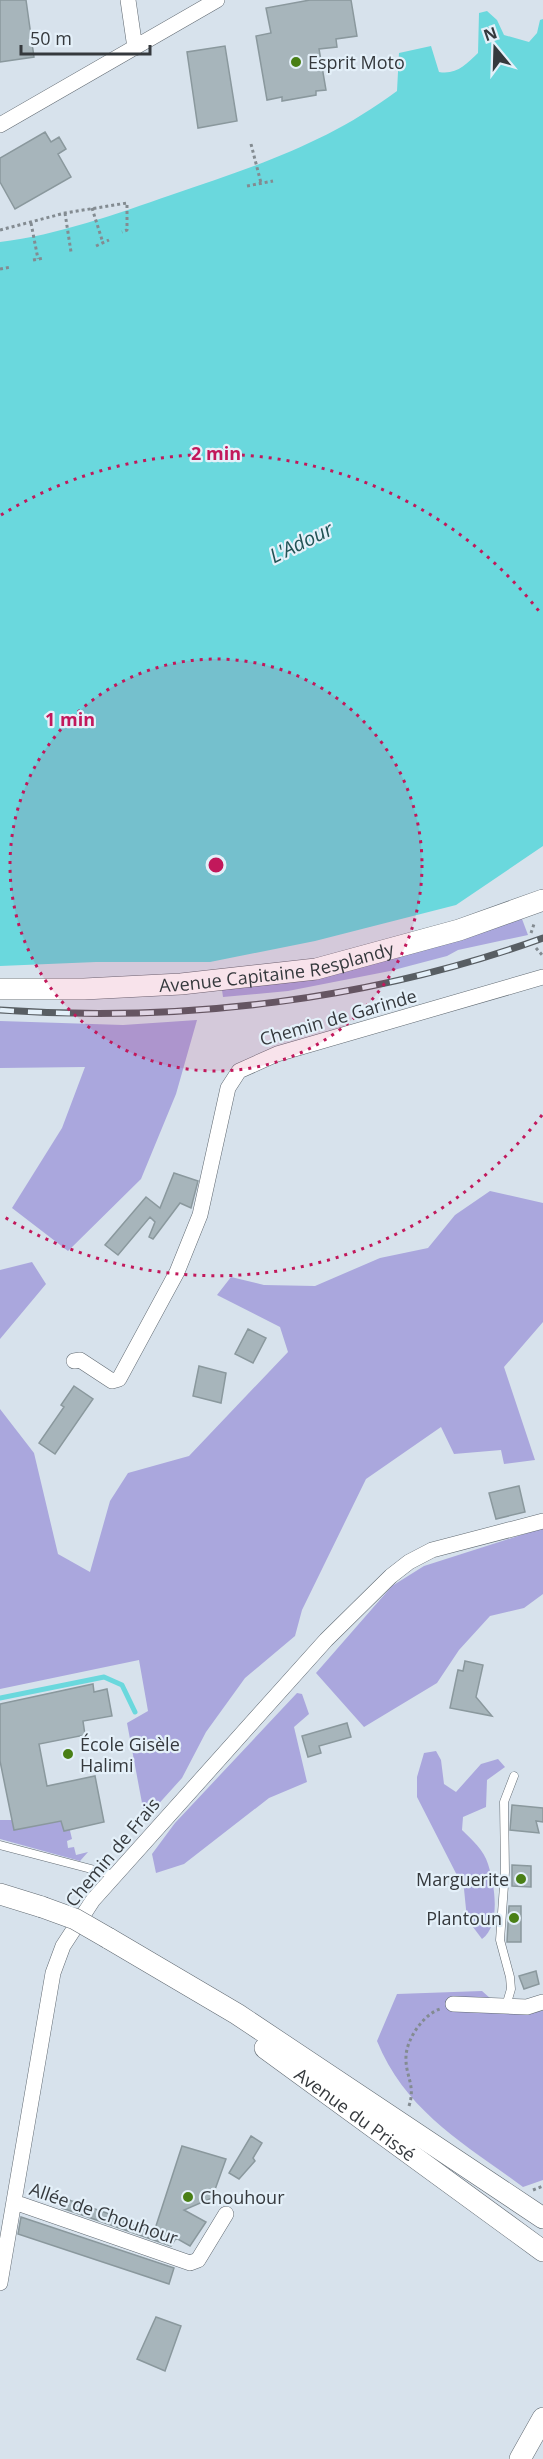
<svg xmlns="http://www.w3.org/2000/svg" width="543" height="2459" viewBox="0 0 543 2459" font-family="'Open Sans',sans-serif">
<rect width="100%" height="100%" fill="#d7e2ec"/>
<path fill="#aaa7dd" d="M522 919 528 935 458 950 447 956 390 971 288 991 223 997 222 990 441 945Z
M197 1020 176 1094 141 1179 68 1251 12 1208 62 1128 85 1067 0 1068V1021L123 1025Z
M490 1191 543 1203V1322L504 1367 535 1460 504 1464 501 1450 454 1454 441 1427 366 1479 302 1610 295 1636 245 1678 206 1732 182 1778 145 1819 127 1723 148 1711 139 1660 0 1689V1409L34 1453 58 1554 90 1572 110 1501 128 1473 189 1456 288 1352 280 1327 217 1295 231 1277 264 1285 315 1286 380 1258 428 1248 455 1215Z
M32 1262 46 1284 0 1339V1270Z
M543 1528V1594L524 1608 490 1616 459 1650 437 1683 364 1727 316 1673 392 1586 424 1566Z
M297 1693 302 1694 309 1714 294 1727 307 1782 269 1798 184 1864 156 1873 152 1854 175 1823Z
M436 1751 441 1760 444 1784 456 1792 481 1764 498 1759 505 1767 487 1780 486 1807 463 1817 462 1830C472 1840 484 1850 488 1864 495 1885 501 1925 482 1939L467 1919 464 1889 417 1797V1777L424 1753Z
M67 1818 72 1839 67 1841 68 1848 74 1847 76 1855 88 1852 80 1861 0 1839V1820H12L14 1830Z
M482 1991 508 2014 543 2011V2180L523 2187C465 2144 406 2112 377 2041L397 1994Z"/>
<path fill="#6ad8dd" d="M487 11 497 20 504 35 529 42 537 33 540 20 543 19V846L456 905 315 941 210 962H96L0 966V242C58 235 116 214 171 195 253 167 326 144 397 91L399 53 431 46 439 72C457 75 466 64 478 53L479 13Z"/>
<g fill="none" stroke-linecap="round" stroke-linejoin="round">
<path stroke="#6ad8dd" stroke-width="5" d="M0 1698 104 1677 122 1685 135 1712"/>
</g>
<path fill="#a7b5bb" stroke="#8a989d" stroke-width="1.5" d="M0 0H26L34 57 0 62Z
M310 0H351L357 36 336 39 337 47 319 49 326 90 316 91V95L282 101V97L267 100 256 36 271 33 266 8Z
M225 46 237 121 198 128 187 52Z
M45 132 51 142 59 137 66 149 58 154 71 177 15 209 0 182V158Z
M174 1173 198 1181 191 1208 180 1203 153 1239 149 1237 155 1222 150 1217 118 1255 105 1245 146 1197 160 1208Z
M248 1329 266 1338 253 1363 235 1354Z
M199 1366 226 1373 221 1403 193 1396Z
M74 1386 93 1399 55 1454 39 1443 64 1407 61 1405Z
M519 1486 525 1512 496 1519 489 1493Z
M465 1661 483 1665 476 1697 492 1716 450 1708 458 1670 463 1671Z
M93 1684 94 1692 107 1689 112 1716 83 1721 85 1735 39 1744 47 1786 95 1776 104 1822 64 1831 61 1821 14 1830 0 1761V1704Z
M347 1723 351 1737 319 1746 321 1753 308 1757 302 1736Z
M512 1805 543 1808V1822L536 1821 539 1833 510 1830Z
M512 1865 531 1866V1887L512 1886Z
M509 1906H521V1942H507Z
M536 1971 539 1984 524 1989 519 1976Z
M251 2136 262 2143 253 2158 255 2161 239 2179 229 2173Z
M182 2146 226 2159 212 2198 184 2210 206 2222 190 2246 176 2238 171 2246 62 2208 66 2199 124 2219 123 2222 154 2232Z
M21 2217 174 2268 169 2284 18 2234Z
M156 2317 181 2326 165 2371 137 2359Z"/>
<g fill="none" stroke-linecap="round" stroke-linejoin="round">
<defs>
<path id="lane" d="M0 1845 114 1875
M506 2006 511 1989 510 1977 500 1940 505 1872 504 1802 514 1776"/>
<path id="street" d="M128 0 135 48
M0 125 217 0
M74 1361 80 1360 112 1381 119 1379 177 1272 200 1215 228 1088 239 1071 277 1054 543 977
M453 2004 527 2007 543 2002
M14 2202 190 2263 198 2260 226 2214
M0 2283 53 1973 63 1946 93 1900 326 1640 391 1576 409 1562 432 1550 543 1521"/>
<g id="secondary">
<path id="s1" d="M0 989H84L181 984 316 969 459 930 543 900"/>
<path d="M0 1894 42 1907"/>
<path d="M108 1938 237 2014 543 2218"/>
<path id="s2" d="M265 2048 543 2251"/>
<path d="M520 2459 543 2418"/>
</g>
</defs>
<use href="#lane" stroke="#616a72" stroke-width="9"/>
<use href="#street" stroke="#616a72" stroke-width="16"/>
<use href="#secondary" stroke="#616a72" stroke-width="22"/>
<path stroke="#838b91" stroke-width="3" stroke-dasharray="3 3" stroke-linecap="butt" d="M251 144 261 183
M247 186 273 181
M92 208 103 243
M65 213 71 252
M31 223 38 259
M0 230 65 213 127 203V230L122 232
M96 246 109 240
M33 260 44 258
M0 269 11 267
M531 933 534 924
M536 948 543 956
M409 2106C416 2085 405 2076 406 2056 407 2038 424 2014 440 2009
M533 2190 543 2186"/>
<use href="#lane" stroke="#fff" stroke-width="8"/>
<use href="#street" stroke="#fff" stroke-width="15"/>
<use href="#secondary" stroke="#fff" stroke-width="21"/>
<defs>
<path id="rail" d="M0 1010C182 1023 371 1000 543 938"/>
</defs>
<use href="#rail" stroke="#585e63" stroke-width="7"/>
<use href="#rail" stroke="#e4f0f9" stroke-width="4.5" stroke-dasharray="14" stroke-linecap="butt"/>
<defs>
<path id="secondary-bridge" d="M42 1907 75 1919 108 1938"/>
</defs>
<use href="#secondary-bridge" stroke="#616a72" stroke-width="22" stroke-linecap="butt"/>
<use href="#secondary-bridge" stroke="#fff" stroke-width="21"/>
</g>
<circle cx="216" cy="865" r="206" fill="#c2185b" fill-opacity=".12"/>
<g fill="none" stroke="#c2185b" stroke-width="3" stroke-dasharray="3 6">
<circle cx="216" cy="865" r="206"/>
<path d="M542 1115A411 411 0 0 1 1 1215M1 515A411 411 0 0 1 542 615"/>
</g>
<g fill="#497f15" stroke="#e4f0f9" stroke-width="2">
<circle cx="296" cy="62" r="6"/>
<circle cx="68" cy="1754" r="6"/>
<circle cx="521" cy="1879" r="6"/>
<circle cx="514" cy="1918" r="6"/>
<circle cx="188" cy="2197" r="6"/>
</g>
<g text-anchor="middle" dominant-baseline="central" stroke-width="4.5" stroke-linejoin="round" paint-order="stroke">
<g font-size="18" fill="#35393d" stroke="#e4f0f9" text-anchor="start">
<text x="308" y="62">Esprit Moto</text>
<text x="80" y="1744">École Gisèle<tspan x="80" dy="21">Halimi</tspan></text>
<text x="509" y="1879" text-anchor="end">Marguerite</text>
<text x="502" y="1918" text-anchor="end">Plantoun</text>
<text x="200" y="2197">Chouhour</text>
</g>
<g font-size="18" fill="#35393d" stroke="#e4f0f9">
<text stroke="none"><textPath href="#s1" startOffset="278">Avenue Capitaine Resplandy</textPath></text>
<text transform="translate(338 1017) rotate(-16)">Chemin de Garinde</text>
<text transform="translate(112 1852) rotate(-50)">Chemin de Frais</text>
<text stroke="none"><textPath href="#s2" startOffset="112">Avenue du Prissé</textPath></text>
<text transform="translate(104 2213) rotate(19)">Allée de Chouhour</text>
</g>
<g font-size="20" font-style="italic" fill="#225355" stroke="#e4f0f9">
<text transform="translate(301 542) rotate(-26)">L'Adour</text>
</g>
</g>
<circle cx="216" cy="865" r="9" fill="#c2185b" stroke="#e4f0f9" stroke-width="3"/>
<g font-size="18" text-anchor="middle" font-weight="bold" fill="#c2185b" stroke="#e4f0f9" stroke-width="4.5" stroke-linejoin="round" paint-order="stroke">
<text x="216" y="460">2 min</text>
<text x="70" y="726">1 min</text>
</g>
<g transform="translate(495 48) rotate(341)" stroke="#e4f0f9" stroke-width="4.5" paint-order="stroke">
<path d="M0-4.5L10 22L0 15L-10 22Z" fill="#35393d"/>
<text y="-9" font-size="16" font-weight="bold" text-anchor="middle" fill="#35393d">N</text>
</g>
<path d="M21 45v9h129v-9" fill="none" stroke="#35393d" stroke-width="3"/>
<text x="30" y="45" font-size="18" fill="#35393d" stroke="#e4f0f9" stroke-width="4.5" paint-order="stroke">50 m</text>
</svg>
